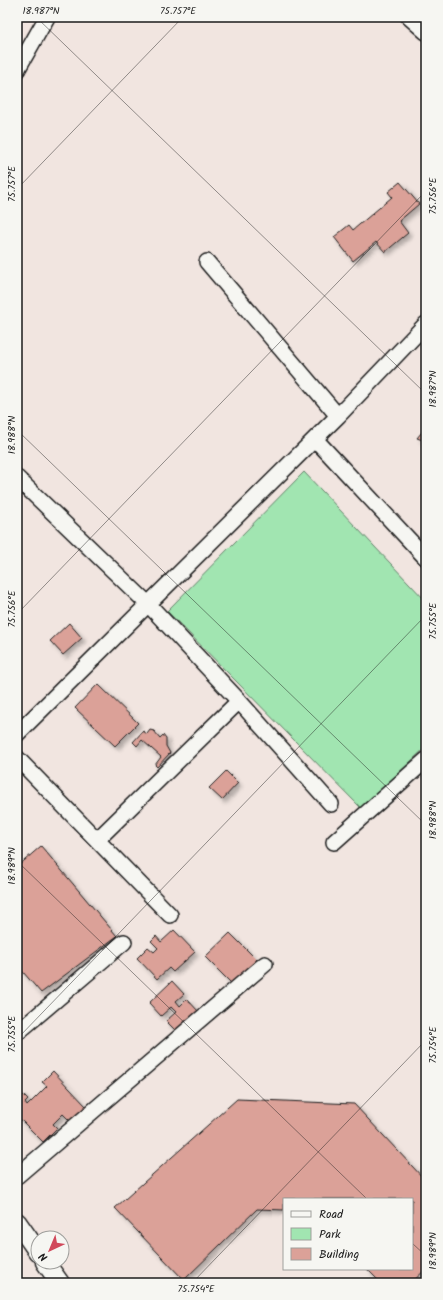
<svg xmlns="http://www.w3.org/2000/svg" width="443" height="1300" viewBox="0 0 443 1300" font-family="Kalam,sans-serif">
<defs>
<filter id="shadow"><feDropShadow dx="3.5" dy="3.5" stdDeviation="2" flood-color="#0004"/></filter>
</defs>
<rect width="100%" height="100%" fill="#f1e5e0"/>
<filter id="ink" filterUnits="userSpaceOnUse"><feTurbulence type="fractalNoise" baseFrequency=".025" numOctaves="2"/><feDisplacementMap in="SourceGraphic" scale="8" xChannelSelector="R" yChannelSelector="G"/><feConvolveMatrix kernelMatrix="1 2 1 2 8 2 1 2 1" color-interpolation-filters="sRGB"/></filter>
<g filter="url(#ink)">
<path fill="#a1e5b1" stroke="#5e8066" d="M304 472 426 601V747L361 808 167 611Z"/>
<path fill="#dba198" stroke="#1c1c1c" filter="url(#shadow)" d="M400 182 419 204 399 221 408 233 385 252 376 242 353 261 334 237 349 225 353 230 392 197 388 192Z
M426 427V453L424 452 425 441 417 438Z
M69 623 82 638 63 655 50 641Z
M98 684 138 723 115 746 75 708Z
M150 730 154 731 160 738 163 735 166 739V746L170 753 157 767 155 765 161 757 142 740 137 746 133 742 143 731 147 734Z
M226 771 238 783 222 800 209 788Z
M41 846 117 936 41 993 17 965V867Z
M174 930 195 952 173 972 169 968 157 979 137 958 148 947 154 952 158 948 151 941 156 936 161 942Z
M230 933 258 961 233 985 205 957Z
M172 981 184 994 176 1001 180 1006 187 999 199 1012 177 1032 166 1021 176 1012 171 1007 161 1016 149 1003Z
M53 1071 86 1106 71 1122 63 1114 53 1124 57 1128 43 1142 17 1116V1097L21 1093 28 1100 25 1103 27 1106 47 1086 42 1082Z
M237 1099 354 1104 426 1181V1269L411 1283H381L367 1269H412V1199H284V1210L257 1209 184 1280 115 1208Z"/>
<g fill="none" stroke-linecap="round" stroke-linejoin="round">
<defs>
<path id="minor" d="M409 17 426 32
M17 70 47 17
M207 262 338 416
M315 439 426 558
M17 478 148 604 239 701 331 804
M17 734 338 416 426 324
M17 758 170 915
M97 840 239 701
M334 842 426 760
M17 1033 124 942
M17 1176 265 964"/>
<path id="tertiary" d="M17 1222 38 1252
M45 1262 60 1283"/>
</defs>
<use href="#minor" stroke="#1c1c1c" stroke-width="18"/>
<use href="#tertiary" stroke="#1c1c1c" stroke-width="21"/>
<use href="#minor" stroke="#f6f6f2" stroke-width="15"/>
<use href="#tertiary" stroke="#f6f6f2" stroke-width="18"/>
</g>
</g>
<path fill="none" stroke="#1c1c1c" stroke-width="1" stroke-opacity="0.45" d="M36 17 426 394M17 189 183 17M17 430 426 825M17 614 426 191M17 861 367 1199M17 1039 426 615M412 1243 426 1256M192 1283 426 1040"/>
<rect width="443" height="1300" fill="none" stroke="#f6f6f2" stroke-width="44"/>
<rect x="283" y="1198" width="130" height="72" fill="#f6f6f2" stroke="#9f9f9c"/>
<rect x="291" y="1211" width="20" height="6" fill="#f6f6f2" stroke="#9f9f9c"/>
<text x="319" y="1218" font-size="12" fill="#1c1c1c">Road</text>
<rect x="291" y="1228" width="20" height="12" fill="#a1e5b1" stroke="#9f9f9c"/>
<text x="319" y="1238" font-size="12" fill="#1c1c1c">Park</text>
<rect x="291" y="1248" width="20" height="12" fill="#dba198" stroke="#9f9f9c"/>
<text x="319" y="1258" font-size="12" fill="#1c1c1c">Building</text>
<g transform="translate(50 1250) rotate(224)"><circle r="19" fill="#f6f6f2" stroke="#9f9f9c"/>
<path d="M0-3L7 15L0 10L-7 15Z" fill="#d1495b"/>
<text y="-6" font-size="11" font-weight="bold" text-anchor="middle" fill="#1c1c1c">N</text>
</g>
<rect x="22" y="22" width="399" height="1256" fill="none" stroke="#1c1c1c" stroke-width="1.5"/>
<g font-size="10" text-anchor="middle" fill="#1c1c1c">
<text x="41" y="14">18.987°N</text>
<text x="178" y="14">75.757°E</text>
<text transform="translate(11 184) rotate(-90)" y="4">75.757°E</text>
<text transform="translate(432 196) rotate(-90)" y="4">75.756°E</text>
<text transform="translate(432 389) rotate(-90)" y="4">18.987°N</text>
<text transform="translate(11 435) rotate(-90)" y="4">18.988°N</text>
<text transform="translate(11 609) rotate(-90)" y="4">75.756°E</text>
<text transform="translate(432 621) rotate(-90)" y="4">75.755°E</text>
<text transform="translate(432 820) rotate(-90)" y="4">18.988°N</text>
<text transform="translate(11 866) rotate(-90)" y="4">18.989°N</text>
<text transform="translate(11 1034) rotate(-90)" y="4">75.755°E</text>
<text transform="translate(432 1045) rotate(-90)" y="4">75.754°E</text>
<text transform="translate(432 1251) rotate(-90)" y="4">18.989°N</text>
<text x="196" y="1292">75.754°E</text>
</g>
</svg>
